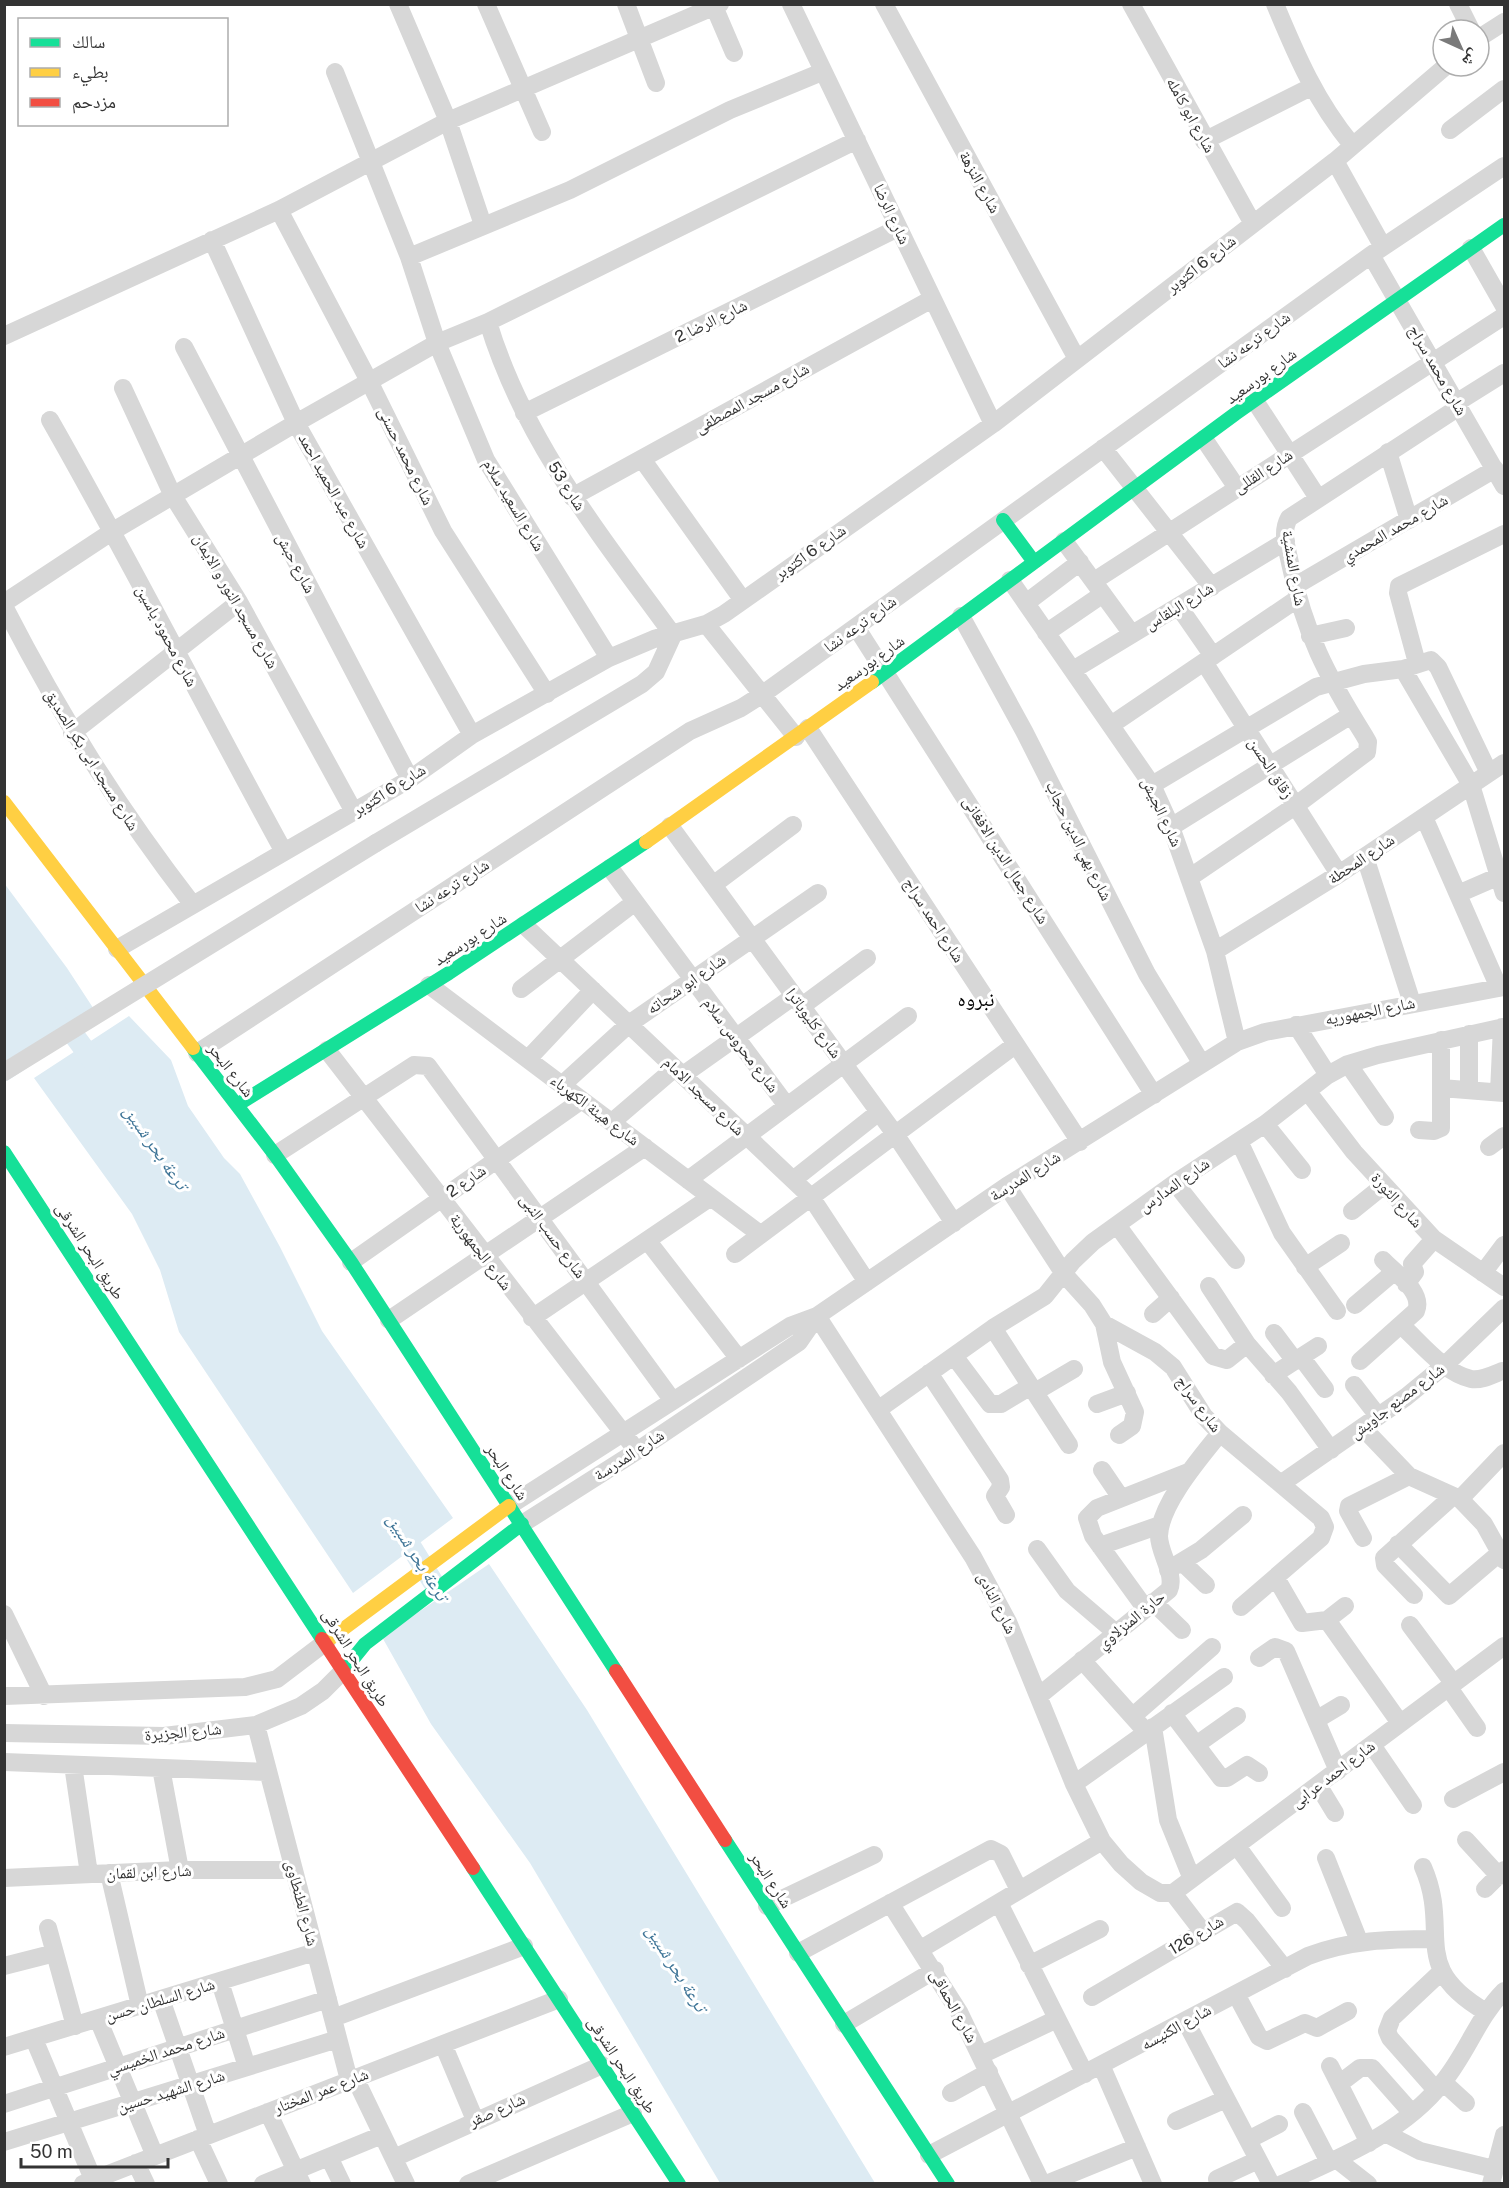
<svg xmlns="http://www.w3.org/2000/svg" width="1509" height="2188" viewBox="0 0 1509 2188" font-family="'Public Sans','Noto Naskh Arabic',sans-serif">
<rect width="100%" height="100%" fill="#fff"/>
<path fill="#ddebf3" d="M4 883 67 968 101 1020 7 1081 4 1077Z
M129 1016 171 1060 188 1106 224 1158 240 1174 280 1247 322 1331 453 1518 353 1593 179 1332 160 1270 132 1214 34 1078Z
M489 1564 587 1710 875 2183H720L530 1863 431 1724 382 1637Z"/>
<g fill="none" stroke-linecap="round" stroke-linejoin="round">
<path stroke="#ddebf3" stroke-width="21" d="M59 1015 99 1069
M397 1524 433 1582"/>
<path stroke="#d7d7d7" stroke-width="18" d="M398 4 448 121 483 225
M486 4 542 132
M626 4 656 83
M713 4 734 53
M791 4 993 424
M884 4 1077 359
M1131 4 1253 224
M1275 4C1297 57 1316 101 1352 145
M1458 4 1471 30
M1479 38 1504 22
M335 72 409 257 437 343 486 460 609 658
M1450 130 1504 89
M1204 141 1311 87
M1335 161 1383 247
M279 210 369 381 443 531 547 694
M212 240 296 423 472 735
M1471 248 1504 306
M1371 255 1504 486
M409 257 570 190 730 110 822 72
M4 336 279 210 448 121 720 4
M184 347 410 779
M123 388 173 496 239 602 354 812
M1255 401 1318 498
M1456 403 1504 373
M524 413 898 228
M50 420C131 562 205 708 284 852
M1204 439 1237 488
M1103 448 1212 587
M1388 452 1409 520
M642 459 742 599
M572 497 932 299
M1064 541 1132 634
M1010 580 1152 785 1171 827 1215 951 1237 1042
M1094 581 1504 316
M1295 586 1495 469
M4 603 113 531 296 423 437 343 488 322 857 140
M1026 603 1080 562
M4 606C60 715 118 808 193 905
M1179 607 1213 656
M961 616 1024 731 1147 974 1202 1064
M706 624 796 737
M856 627 1154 1095
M1046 633 1103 594
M1310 636 1346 628
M1204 662 1339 874
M1417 663 1398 593 1399 586 1504 534
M1403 669 1471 785 1504 893
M1073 670 1286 541
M1111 725 1297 599
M808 728 1080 1142
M72 733 239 602
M1152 785 1316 687 1364 674 1403 669 1431 660 1438 667 1489 773
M1424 817 1499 988
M670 826 895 1134 954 1223
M1171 827 1351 715
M376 843 642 684 656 672 673 635C601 536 524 441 488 322
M1365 857 1412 1003
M610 868 787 1106
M1189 878 1295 806 1367 752 1368 742 1364 735C1327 676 1304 632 1290 563 1287 548 1281 532 1289 518L1459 407
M713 885 793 825
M1458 894 1504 874
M524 925 811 1197 867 1282
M117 949 410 779 472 735 609 658 654 639 706 624 724 614 993 424 1335 161 1446 66
M1215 951 1339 874 1504 763
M429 985 760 1234
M521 989 635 902
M802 1006 867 958
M1296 1025 1328 1075
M1469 1034V1090
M327 1050 637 1451
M197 1053 690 731 741 708 763 694 1371 255 1504 166
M528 1059 593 990
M1348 1064 1385 1117
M683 1075 794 996
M562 1085 629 1024 818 893
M1441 1088 1504 1093
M1308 1092 1354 1152 1434 1239 1504 1287
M1499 1092 1502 1027
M612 1122 675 1068
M1265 1124 1302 1170
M1419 1130 1434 1131 1441 1128V1040
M1239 1141 1282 1233 1337 1311
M1489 1147 1504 1136
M275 1155 414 1065 428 1066 673 1401
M688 1180 908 1016
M793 1180 879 1112
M1175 1183 1236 1260
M1007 1186 1064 1274 1092 1305 1104 1324 1155 1352 1173 1367 1204 1416 1220 1433 1321 1518 1325 1527 1321 1538 1241 1607
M1352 1211 1383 1186
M1117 1225 1213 1356 1227 1360 1247 1344
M647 1240 739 1359
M735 1254 1015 1045
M351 1262 582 1100
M1305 1267 1341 1243
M1483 1273 1504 1245
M1406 1284 1415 1272 1412 1264 1434 1239
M1209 1286 1247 1344 1289 1392 1331 1450
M1355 1305 1394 1272
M1153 1314 1171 1298
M817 1316 973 1557 1008 1622 1074 1784 1102 1841 1121 1864 1141 1882 1160 1893H1173L1504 1646
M532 1318 711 1197
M389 1320 645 1147
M1104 1324 1112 1362 1135 1412 1132 1426 1119 1435
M1401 1325C1420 1342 1444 1373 1471 1379 1481 1381 1492 1375 1502 1371
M993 1328 1069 1445
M1274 1333 1295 1361
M954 1356 990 1404H1001L1031 1386
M1301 1357 1325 1389
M1360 1361 1416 1311C1424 1292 1395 1273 1383 1260
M929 1373 1000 1480 1001 1487 995 1496 1006 1515
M1273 1375 1318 1346
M1354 1385 1378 1416
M1035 1392 1074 1369
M1097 1404 1127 1393
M879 1409 993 1328 1045 1296 1073 1261 1093 1242 1175 1183 1265 1124 1328 1075 1348 1064 1378 1055 1504 1027
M1363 1428 1409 1476 1460 1499 1484 1524 1504 1560
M1102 1470 1121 1498
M1282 1483 1406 1397 1445 1365 1504 1308
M1460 1499 1504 1453
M509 1506 790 1326 817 1316 1007 1186 1237 1042 1265 1032 1504 987
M522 1524 637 1451 799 1342 817 1316
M1363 1538 1348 1511 1349 1506 1409 1476
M1398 1544 1449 1596 1502 1551
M1100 1546 1160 1525
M1037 1549 1067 1591 1115 1632
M1182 1562 1206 1585
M1168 1570 1201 1550 1243 1515
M1276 1578 1302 1623 1327 1620 1400 1723
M1414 1595 1385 1565 1384 1558 1453 1496
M1153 1602 1182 1630
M1145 1608 1093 1536 1087 1518 1097 1508 1188 1472
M4 1614 44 1696
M1327 1620 1345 1606
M1410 1625 1454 1684
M1259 1658 1275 1647 1286 1651 1338 1771
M1082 1660 1141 1726
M1449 1688 1477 1728
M1040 1695 1169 1590C1176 1575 1159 1553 1159 1536 1160 1504 1200 1458 1220 1433
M4 1696 245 1687 277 1679 327 1641
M1172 1713 1221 1778H1227L1247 1765 1259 1773
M1133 1716 1212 1647
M1316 1720 1341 1705
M256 1725 349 2080
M1153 1727 1168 1820 1192 1879
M4 1733 164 1736 256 1725 301 1706 323 1691 344 1670
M1196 1745 1237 1716
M1372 1745 1413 1805
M4 1762 266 1772
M73 1765 89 1874
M161 1768 180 1870
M1074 1784 1224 1677
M1318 1785 1335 1813
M1453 1799 1504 1772
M1466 1840 1499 1876
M1237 1846 1282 1908
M1326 1858 1359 1941
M1423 1867C1452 1933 1407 1966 1486 2012
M109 1873 140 2006
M4 1878 180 1870H293
M1485 1889 1504 1870
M1173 1893 1203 1932
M890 1903 959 2012 1042 2184
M999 1903 1085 2074
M767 1906 874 1855
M48 1928 75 2026
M921 1949 1102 1841
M798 1953 991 1849 1001 1854 1019 1890
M1029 1965 1100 1929
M4 1966 55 1953
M220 1982 247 2067
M1236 1994 1259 2037 1267 2041 1305 2023 1317 2028 1348 2011
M1092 1997 1237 1912 1247 1921 1285 1969
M161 1999 208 2135
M333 2018 524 1946
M98 2019 155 2156
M1186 2022 1271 2184
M844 2024 935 1970
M34 2039 95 2184
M443 2044 475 2120
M4 2047 315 1952
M981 2055 1057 2019
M1330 2066 1369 2143
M1102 2067 1153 2184
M355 2078 406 2184
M1443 2082 1466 2103
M1339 2084 1360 2068H1372L1411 2112
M1436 2090 1390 2038 1387 2031 1392 2018 1441 1972
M951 2093 989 2072
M4 2104 328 1999
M268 2112 302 2184
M1303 2112 1329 2162
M1176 2121 1226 2099
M1385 2133 1420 2151 1494 2169
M198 2139 219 2184
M1248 2140 1279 2124
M4 2142 338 2039
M929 2155 1308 1956C1350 1940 1389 1939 1434 1939
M329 2157 342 2184
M394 2158 602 2065
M1336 2159 1368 2184
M136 2163 146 2184
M1217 2179 1258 2160
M83 2184 559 1999
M263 2184 382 2135
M468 2184 633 2113
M1046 2184 1137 2147
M1282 2184C1339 2158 1403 2133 1443 2082 1467 2053 1478 2017 1504 1991
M1491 2184 1504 2135"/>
<path stroke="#16e098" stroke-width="14" d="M1003 520 1034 562
M872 682 1235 414 1504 225
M193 1048 275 1155 351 1262 616 1671
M237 1105 449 973 646 842
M4 1152 322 1639
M344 1670 365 1644 522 1524
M725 1840 948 2184
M473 1868 679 2184"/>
<path stroke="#ffcf43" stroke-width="14" d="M4 802 193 1048
M646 842 872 682
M327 1641 509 1506"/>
<path stroke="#f24e42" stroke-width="14" d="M322 1639 473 1868
M616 1671 725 1840"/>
<path stroke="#d7d7d7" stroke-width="18" d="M4 1072 376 843"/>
</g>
<g text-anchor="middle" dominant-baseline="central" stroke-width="6" stroke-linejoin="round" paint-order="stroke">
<g font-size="16" fill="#333" stroke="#fff">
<text transform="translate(1191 115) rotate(61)">شارع ابو كامله</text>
<text transform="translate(980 182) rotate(61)">شارع النزهة</text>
<text transform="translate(892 214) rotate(65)">شارع الرضا</text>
<text transform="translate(1201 264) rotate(-38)">شارع 6 اكتوبر</text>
<text transform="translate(711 321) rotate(-26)">شارع الرضا 2</text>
<text transform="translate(1254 340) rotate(-36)">شارع ترعه نشا</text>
<text transform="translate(1438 370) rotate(60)">شارع محمد سراج</text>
<text transform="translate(1261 376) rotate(-36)">شارع بورسعيد</text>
<text transform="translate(752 398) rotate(-29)">شارع مسجد المصطفى</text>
<text transform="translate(406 456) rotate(64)">شارع محمد حسنى</text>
<text transform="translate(1263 471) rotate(-33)">شارع القللى</text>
<text transform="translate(567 486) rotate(57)">شارع 53</text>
<text transform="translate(334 491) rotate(61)">شارع عبد الحميد احمد</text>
<text transform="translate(514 505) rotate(59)">شارع السعيد سلام</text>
<text transform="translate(1395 528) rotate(-30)">شارع محمد المحمدي</text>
<text transform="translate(810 552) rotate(-35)">شارع 6 اكتوبر</text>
<text transform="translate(296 563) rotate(62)">شارع حبش</text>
<text transform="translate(1294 568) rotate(80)">شارع المنشية</text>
<text transform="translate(236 601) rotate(60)">شارع مسجد النور و الايمان</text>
<text transform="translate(1179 606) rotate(-31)">شارع البلقاس</text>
<text transform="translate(860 624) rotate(-36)">شارع ترعه نشا</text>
<text transform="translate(167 636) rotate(62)">شارع محمود ياسين</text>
<text transform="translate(869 663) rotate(-36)">شارع بورسعيد</text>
<text transform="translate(92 760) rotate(58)">شارع مسجد ابى بكر الصديق</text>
<text transform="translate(1271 768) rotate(57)">زقاق الحسن</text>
<text transform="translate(389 790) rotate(-32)">شارع 6 اكتوبر</text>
<text transform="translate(1162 812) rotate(65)">شارع الجيش</text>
<text transform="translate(1079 841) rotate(64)">شارع بهي الدين حجاب</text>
<text transform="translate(1361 859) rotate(-34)">شارع المحطة</text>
<text transform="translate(1006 860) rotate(58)">شارع جمال الدين الافغانى</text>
<text transform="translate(452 886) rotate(-33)">شارع ترعه نشا</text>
<text transform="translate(934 920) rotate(57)">شارع احمد سراج</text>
<text transform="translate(470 939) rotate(-33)">شارع بورسعيد</text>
<text transform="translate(686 984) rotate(-35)">شارع ابو شحاته</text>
<text transform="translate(1370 1011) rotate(-11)">شارع الجمهوريه</text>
<text transform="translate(814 1023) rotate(54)">شارع كليوباترا</text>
<text transform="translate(741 1045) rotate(53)">شارع محروس سلام</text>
<text transform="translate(231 1070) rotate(52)">شارع البحر</text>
<text transform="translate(704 1096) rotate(44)">شارع مسجد الامام</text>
<text transform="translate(595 1110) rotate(37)">شارع هيئة الكهرباء</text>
<text transform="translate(1025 1176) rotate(-32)">شارع المدرسة</text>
<text transform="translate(466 1181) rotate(-35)">شارع 2</text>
<text transform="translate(1174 1185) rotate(-35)">شارع المدارس</text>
<text transform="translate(1397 1200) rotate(48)">شارع الثورة</text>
<text transform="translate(553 1236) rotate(54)">شارع حسب النبى</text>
<text transform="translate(90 1251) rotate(57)">طريق البحر الشرقى</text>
<text transform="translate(481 1252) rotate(53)">شارع الجمهورية</text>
<text transform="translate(1397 1401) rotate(-37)">شارع مصنع جاويش</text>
<text transform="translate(1199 1404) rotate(54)">شارع سراج</text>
<text transform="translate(629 1455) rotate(-33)">شارع المدرسة</text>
<text transform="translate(507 1472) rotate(57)">شارع البحر</text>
<text transform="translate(997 1603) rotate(63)">شارع النادى</text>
<text transform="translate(1131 1620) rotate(-39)">حارة المنزلاوي</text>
<text transform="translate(356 1658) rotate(58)">طريق البحر الشرقى</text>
<text transform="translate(183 1732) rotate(-5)">شارع الجزيرة</text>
<text transform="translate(1333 1774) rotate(-37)">شارع احمد عرابى</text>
<text transform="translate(149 1872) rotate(-2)">شارع ابن لقمان</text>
<text transform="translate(771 1880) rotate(57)">شارع البحر</text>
<text transform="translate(302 1903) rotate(75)">شارع الطنطاوى</text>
<text transform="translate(1196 1935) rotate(-31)">شارع 126</text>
<text transform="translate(160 2000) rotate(-17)">شارع السلطان حسن</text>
<text transform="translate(954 2006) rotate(61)">شارع الحماقى</text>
<text transform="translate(1176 2027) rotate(-29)">شارع الكنيسه</text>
<text transform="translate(166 2051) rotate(-18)">شارع محمد الخميسي</text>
<text transform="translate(622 2065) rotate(57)">طريق البحر الشرقى</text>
<text transform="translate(171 2091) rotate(-17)">شارع الشهيد حسين</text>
<text transform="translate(321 2091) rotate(-21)">شارع عمر المختار</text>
<text transform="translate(497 2110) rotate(-24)">شارع صقر</text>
</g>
<g font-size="18" font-style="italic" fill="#3f7597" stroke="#fff">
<text transform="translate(156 1147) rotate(55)">ترعة بحر شبين</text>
<text transform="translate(418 1557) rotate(58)">ترعة بحر شبين</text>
<text transform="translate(677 1968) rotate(58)">ترعة بحر شبين</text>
</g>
<g font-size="20" fill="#000" stroke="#fff">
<text x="976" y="999">نبروه</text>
</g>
</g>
<rect width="1509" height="2188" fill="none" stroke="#333333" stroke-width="12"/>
<rect x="18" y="18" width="210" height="108" fill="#ffffff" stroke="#adadad" stroke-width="1.5"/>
<rect x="30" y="38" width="30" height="9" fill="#16e098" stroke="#adadad" stroke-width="1.5"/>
<text x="72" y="48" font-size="18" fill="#333333">سالك</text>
<rect x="30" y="68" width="30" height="9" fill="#ffcf43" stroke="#adadad" stroke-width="1.5"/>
<text x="72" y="78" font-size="18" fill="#333333">بطيء</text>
<rect x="30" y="98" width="30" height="9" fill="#f24e42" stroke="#adadad" stroke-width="1.5"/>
<text x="72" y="108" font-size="18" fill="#333333">مزدحم</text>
<g transform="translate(1461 48) rotate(135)"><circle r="28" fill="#ffffff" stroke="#adadad" stroke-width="1.5"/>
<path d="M0-4.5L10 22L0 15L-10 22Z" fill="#7a7a7a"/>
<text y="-9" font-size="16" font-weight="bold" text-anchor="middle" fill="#333333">ش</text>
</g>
<path d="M21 2158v9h147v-9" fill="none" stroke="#333333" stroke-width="3"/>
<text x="30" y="2158" font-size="18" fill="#333333" stroke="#ffffff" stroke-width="4.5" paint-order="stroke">50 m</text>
</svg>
